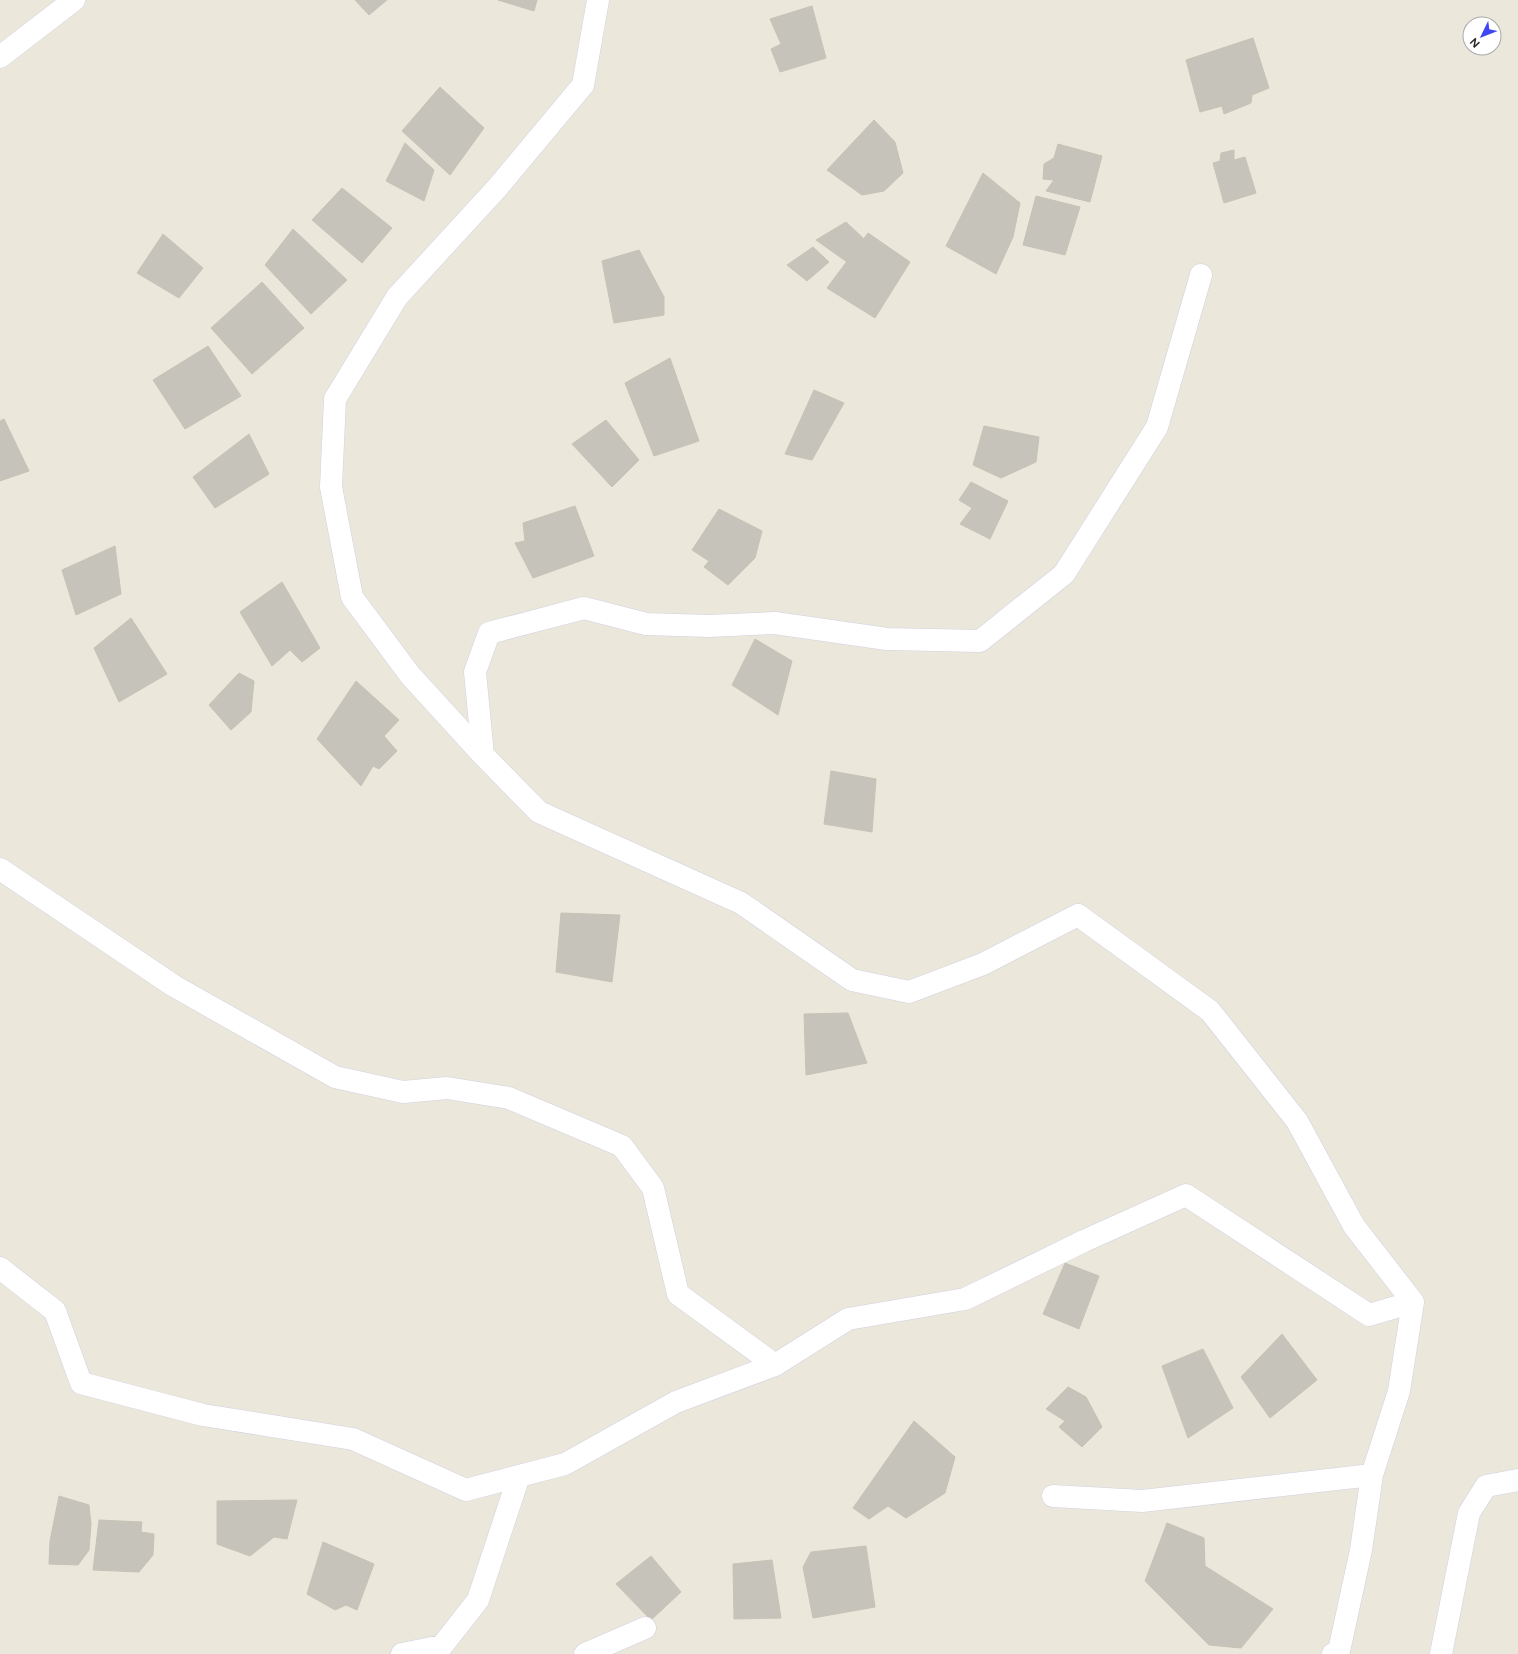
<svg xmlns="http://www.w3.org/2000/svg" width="1518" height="1654" viewBox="0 0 1518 1654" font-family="Figtree,sans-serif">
<rect width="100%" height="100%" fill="#ebe7db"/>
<path fill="#c6c3bb" stroke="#c6c3b5" d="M355 0H387L369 15Z
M498 0H537L534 11Z
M812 6 826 58 780 72 771 49 781 44 770 19Z
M1253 38 1269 88 1252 95 1251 103 1224 114 1222 106 1200 112 1186 60Z
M440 87 484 128 450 175 402 131Z
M874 120 895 142 903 173 884 191 862 195 827 170Z
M405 143 434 170 424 201 386 181Z
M1058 144 1102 156 1090 202 1046 191 1054 180 1043 179 1044 164 1054 158Z
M1234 150V160L1245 157 1256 193 1224 203 1213 163 1220 161 1221 153Z
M983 173 1020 203 1013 237 996 274 946 246Z
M342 188 392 228 362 263 312 220Z
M1036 196 1080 207 1065 255 1023 245Z
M846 222 864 239 847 262 816 240Z
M293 229 347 280 311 314 265 265Z
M868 233 910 262 875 318 827 288Z
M163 234 203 268 179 298 137 273Z
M813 247 829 262 807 281 787 265Z
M639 250 664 297V315L614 323 602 261Z
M262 282 304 328 252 374 211 328Z
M208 346 241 396 185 429 153 380Z
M670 358 699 441 654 456 625 383Z
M814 390 844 403 812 460 785 454Z
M4 419 29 471 0 481V421Z
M606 420 639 460 612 487 572 444Z
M984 426 1039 437 1036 462 1001 478 973 465Z
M249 434 269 474 215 508 193 477Z
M971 482 1008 501 990 539 960 524 972 508 959 500Z
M575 506 594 556 533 578 515 543 525 541 523 523Z
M719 509 762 531 755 558 728 585 704 567 709 561 692 550Z
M115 546 121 594 76 615 62 570Z
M282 582 320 648 302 662 290 650 272 666 240 612Z
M131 618 167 674 119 702 94 648Z
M755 639 792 661 778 715 732 685Z
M239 673 254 681 251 712 231 730 209 705Z
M356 681 399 720 384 736 397 751 379 769 373 766 361 786 317 739Z
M831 771 876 779 872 832 824 824Z
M561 913 620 915 612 982 556 972Z
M848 1013 867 1063 806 1075 804 1014Z
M1065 1263 1099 1276 1079 1329 1043 1314Z
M1282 1334 1317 1380 1270 1418 1241 1377Z
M1203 1349 1233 1408 1188 1438 1162 1366Z
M1068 1387 1086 1397 1102 1427 1082 1447 1059 1427 1065 1421 1046 1409Z
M914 1421 955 1457 945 1493 906 1518 888 1506 869 1519 853 1508Z
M59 1496 89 1505 91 1524 89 1550 78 1565 49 1564 50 1541Z
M297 1500 287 1539 274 1537 250 1556 217 1544V1501Z
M99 1520 142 1522 141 1532 154 1534 153 1555 139 1572 93 1570Z
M1167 1523 1204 1538 1205 1566 1273 1609 1241 1648 1209 1645 1145 1581Z
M323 1542 374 1564 357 1610 346 1605 335 1610 307 1594Z
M866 1546 875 1607 813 1618 803 1567 811 1552Z
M651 1556 681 1592 651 1620 616 1584Z
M772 1560 781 1618 734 1619 733 1564Z"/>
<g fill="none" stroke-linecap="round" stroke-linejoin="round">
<defs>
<path id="street" d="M598 0 583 85 497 188 397 297 335 399 331 487 352 597 410 675 483 755 539 812 741 903 852 980 909 992 983 964 1078 915 1210 1011 1297 1121 1354 1226 1413 1302 1399 1391 1372 1475 1361 1550 1339 1651 1333 1654
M0 57 74 0
M483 755 475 672 489 633 584 608 646 624 709 626 775 623 887 639 980 641 1064 574 1157 427 1201 275
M0 869 174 986 335 1077 403 1092 447 1088 509 1098 622 1146 653 1188 678 1294 775 1365
M0 1268 55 1311 81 1383 203 1415 353 1439 466 1490 565 1464 676 1402 775 1365 848 1319 965 1299 1084 1241 1186 1195 1369 1315 1413 1302
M1053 1496 1142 1501 1372 1475
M402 1654 442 1646 478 1600 519 1476
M585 1654 645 1628
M1441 1654 1469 1513 1486 1486 1518 1480"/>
</defs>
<use href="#street" stroke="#d1d1e2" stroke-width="23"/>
<use href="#street" stroke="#fff" stroke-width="22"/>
</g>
<g transform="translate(1482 36) rotate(227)"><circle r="19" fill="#ffffff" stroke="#a9a9a9"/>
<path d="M0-3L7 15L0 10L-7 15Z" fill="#4046f4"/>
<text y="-6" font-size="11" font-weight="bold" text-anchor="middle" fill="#292929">N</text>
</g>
</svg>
